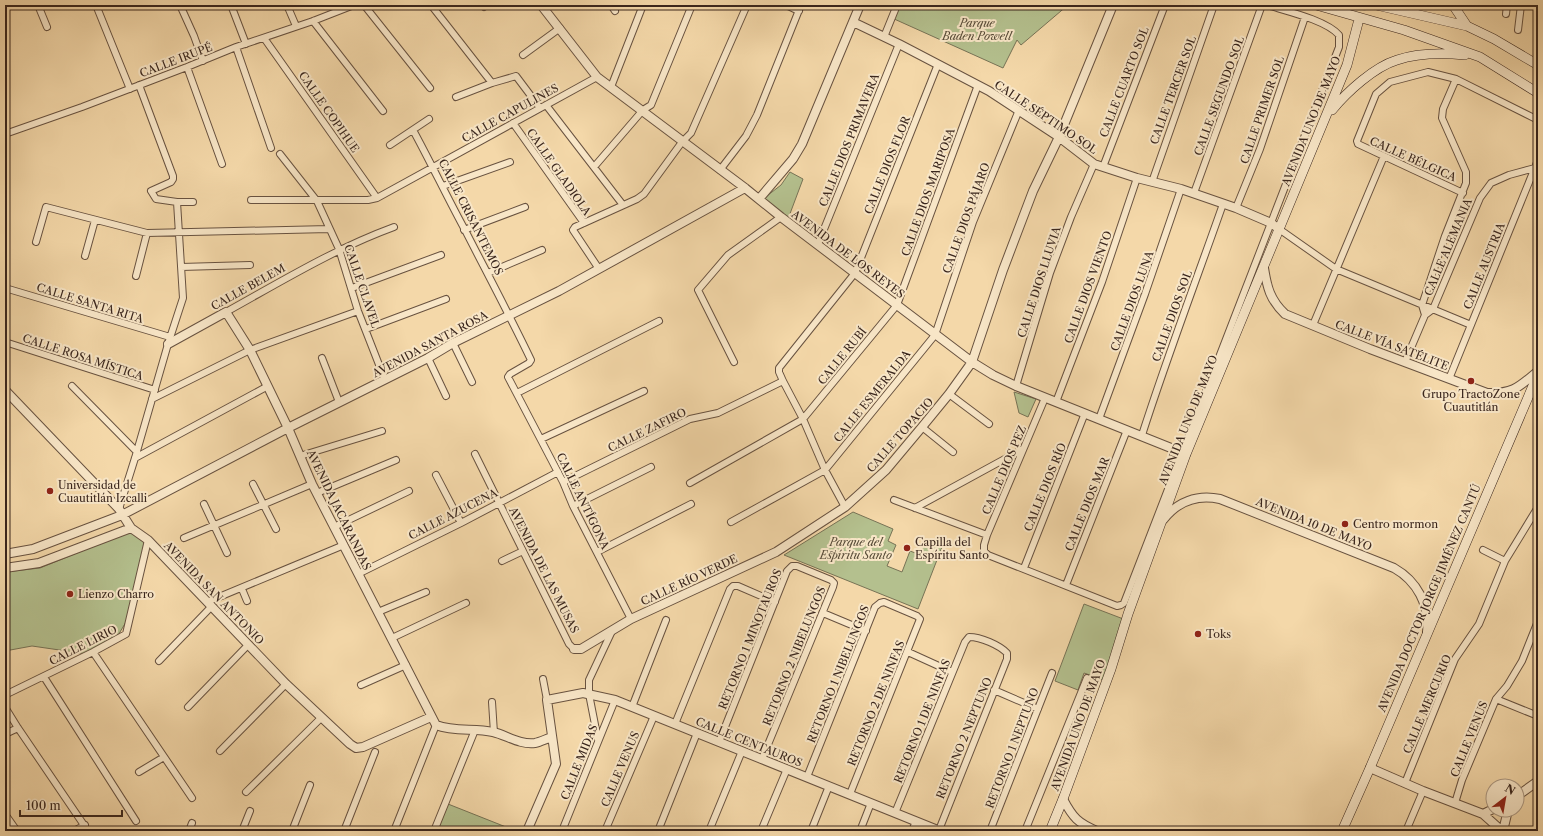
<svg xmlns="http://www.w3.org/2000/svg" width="1543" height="836" viewBox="0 0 1543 836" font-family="'Libre Caslon Text',serif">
<rect width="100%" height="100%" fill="#f4d8a9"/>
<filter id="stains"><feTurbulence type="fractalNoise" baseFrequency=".005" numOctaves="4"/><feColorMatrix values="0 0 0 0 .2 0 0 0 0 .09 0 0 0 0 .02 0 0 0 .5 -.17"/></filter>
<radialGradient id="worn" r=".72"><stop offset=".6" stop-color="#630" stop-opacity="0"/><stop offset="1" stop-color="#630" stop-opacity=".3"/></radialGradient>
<path fill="#b4c08e" stroke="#777356" d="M897 5H1068L1021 45 1017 40 1003 68 892 18Z
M790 172 803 179 788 219 763 199 781 185Z
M1014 392 1036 399 1028 417 1019 413Z
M853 512 893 529 888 541 896 545 887 566 902 572 910 551 918 554 923 541 942 547 918 609 784 555Z
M131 531 146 543 129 617 117 637 87 654 32 646 5 651V572L40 568Z
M1084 604 1126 620 1103 680 1084 673 1078 690 1055 681Z
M448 804 516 831H437Z"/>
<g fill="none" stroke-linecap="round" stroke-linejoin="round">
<path stroke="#cfb48d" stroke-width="9" stroke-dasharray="9 4.5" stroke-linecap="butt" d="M1358 23 1362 5"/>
<defs>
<path id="minor" d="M38 5 47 27
M96 5 130 89
M180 5 194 36 203 61
M231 5 246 44
M287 5 296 26
M364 5 430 88
M431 5 492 83
M611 5 615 11
M786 5 799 11
M484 7 486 5
M1506 14 1507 5
M313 21 383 111
M1518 30 1521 5
M884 37 897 5
M264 38 377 198
M236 47 271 148
M523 55 560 28
M187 67 222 164
M139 85 173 176V179L171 182 151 191 156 199 177 202H193
M611 87 643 5
M456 97 492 83 516 76 540 108
M546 105 623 205
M513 123 584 223
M413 130C431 163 447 197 465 230 487 273 510 316 531 360L529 363 510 374 508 377 563 482 573 506 631 619
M5 134 82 107 187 67 236 47 313 21 354 5
M390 145 429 119
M280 154 317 201 339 249 358 311 385 380
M594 167 643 110 651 105 692 5
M1103 167 1165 5
M720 170 746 136 757 115 801 5
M1152 182 1214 5
M443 186 510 162
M1194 193 1262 5
M1463 193 1358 144 1357 141 1376 94 1390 82 1428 72 1456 79 1538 120
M251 200H368L377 198 597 77
M1236 208 1260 149 1305 17
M1279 229 1336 269 1471 325
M464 230 525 207
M36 242 46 207 147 233 329 229
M818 244 899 44
M85 256 95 220
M181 267 250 265
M599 269 573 230 575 227 637 199 644 194 682 142 691 133 747 5
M488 273 542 250
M136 276 147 233
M5 288 170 337
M352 288 441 255
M226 312C282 281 334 249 394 227
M1425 315 1422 305 1445 236 1466 183V172L1442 118 1443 109 1456 79
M1313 325 1384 156
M366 329 446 299
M5 342 155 390
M453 343 472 382
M322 358 339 402
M428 358 446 396
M734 362 698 290 728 255 781 217
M1405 362 1425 315 1433 309 1480 198 1491 183 1509 175 1535 168
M1449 379 1538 160
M72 386 137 452
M1016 386 1050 273 1071 217 1094 164
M517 393 659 321
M949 394 989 424
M1045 398 987 535 984 545V551L988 555 1117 606 1121 605 1124 603 1339 47V35C1326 20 1286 11 1267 5
M152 399 250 350 358 311
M1056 402 1102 282 1137 178
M1099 419 1145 294 1181 189
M922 427 953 452
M1142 435C1167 357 1196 281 1223 204
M541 439 644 391
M475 454 569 644 574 649
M300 456 382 431
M135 458 268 386
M436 475 461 523
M563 482 690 419 718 413 783 381
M690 483 803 419 897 305 978 85
M253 484 276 529
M317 493 396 460
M894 500 987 535
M204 504 227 553
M573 506 651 467
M845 507 825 470 803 419 783 381 779 372V368L855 273 938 64
M915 508 1023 449
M119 509 135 458 168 344 183 298 177 202
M731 522 825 470 935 335 973 222 1019 110
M334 527 409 491
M184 538 312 484
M1483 550 1505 561
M597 552 691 504
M502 561 523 551
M1024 568 1085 413
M358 574 461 523 558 472
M1066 585 1127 430
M242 589 247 601
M207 602 344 545
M378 612 426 592
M823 613 866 631
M392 638 466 603
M93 652 192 798
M908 652 952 672
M159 661 211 607
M44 677 136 821
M543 679 547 700
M361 685 406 665
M994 690 1038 709
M5 695 93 652 126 634 148 540
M1496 699 1538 716
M492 702 494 733
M5 707 18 728 88 831
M188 707 248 645
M632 707 666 620
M675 724 730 589 733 586H738L775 602
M5 734 18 728
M598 740 589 694V680L612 631
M719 742 787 571 792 566H797L831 580 834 583 833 587 762 759
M220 751 286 684
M139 772 164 757
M807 777 875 607 880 603 884 602 917 616 920 619 850 794
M1405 783 1455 659 1479 624 1505 561 1538 507
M246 792 321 718
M1455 803 1462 780 1496 699 1507 686 1522 661 1538 621
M895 813 965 642 969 637C981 637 999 645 1007 653V659L939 830
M5 814 17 831
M1368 830 1371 831
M74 831 85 825
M189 831 192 823
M242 831 250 811
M292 831 310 785
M344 831 375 752
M394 831 436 725
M434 831 475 730
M562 831 615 700
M605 831 654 716
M658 831 697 733
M709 831 742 751
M761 831 787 769
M811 831 829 786
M860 831 871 803
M912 831 916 821
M990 831 1052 673
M1025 831 1087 678
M1406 831 1423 791"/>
<path id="tertiary" d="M541 5 597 77 745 188 781 217 972 362 993 375 1016 386 1186 454
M853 22 899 44 989 91 1059 137 1094 164 1137 178 1181 189 1236 208 1271 223 1279 229
M759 199 793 159 802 144 860 5
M1264 268C1267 287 1270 300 1285 314L1370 349 1487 393C1513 394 1519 387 1538 371
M168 344 226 312 250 350 288 428 312 484 436 725C454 732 474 728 493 732 506 735 520 745 535 743 540 742 546 739 552 737
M5 390 119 509 131 528 148 540 286 684 350 744 356 748 363 747 431 717
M1163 520C1177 502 1197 494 1220 499L1394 568C1417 581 1430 605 1427 632
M5 554 33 549 122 515 288 428 428 358 453 343 559 291 745 188
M5 568 39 563 131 528
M574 649H581L631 619 776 552 845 507 886 470 922 427 949 394 972 362 1003 270 1033 191 1059 137 1113 5
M1370 768 1423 791 1483 814 1502 831
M1517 796 1538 781
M1063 799C1073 818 1078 823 1097 831
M1483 814 1493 809
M527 831 556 764 547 700 583 693 615 700 940 831
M1503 831 1508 810"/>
<path id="secondary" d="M1316 5 1404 30 1480 57 1538 93
M1376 5 1467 26 1494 39 1538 65
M1453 5 1467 26
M1332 110C1347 92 1374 67 1397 60 1418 53 1444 53 1465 55
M1050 831 1063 799 1111 669 1128 614 1186 454 1347 65 1358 23
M1342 831 1370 768 1538 374"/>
</defs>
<use href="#minor" stroke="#685240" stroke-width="8"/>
<use href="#tertiary" stroke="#685240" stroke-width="10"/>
<use href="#secondary" stroke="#3a261d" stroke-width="10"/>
<use href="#minor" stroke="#f8e6c7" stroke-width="6"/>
<use href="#tertiary" stroke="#f8e6c7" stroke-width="8"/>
<use href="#secondary" stroke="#f8e6c7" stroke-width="9"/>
</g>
<g fill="#8f2418" stroke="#f8e6c7" stroke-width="1.5">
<circle cx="1471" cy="381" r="4"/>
<circle cx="50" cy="491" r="4"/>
<circle cx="1345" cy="524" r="4"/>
<circle cx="907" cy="548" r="4"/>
<circle cx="70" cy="594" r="4"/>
<circle cx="1198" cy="634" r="4"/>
</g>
<g text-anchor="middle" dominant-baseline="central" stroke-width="4" stroke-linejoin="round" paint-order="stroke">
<g font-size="11" font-style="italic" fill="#584c39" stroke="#f8e6c7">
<text x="977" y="23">Parque<tspan x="977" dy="13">Baden Powell</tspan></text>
<text x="856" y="542">Parque del<tspan x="856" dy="13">Espíritu Santo</tspan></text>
</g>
<g font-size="11" fill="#3a261d" stroke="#f8e6c7">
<text transform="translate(176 60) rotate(-21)">CALLE IRUPÉ</text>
<text transform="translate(1124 82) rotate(-69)">CALLE CUARTO SOL</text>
<text transform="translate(1173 90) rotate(-70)">CALLE TERCER SOL</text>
<text transform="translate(1219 96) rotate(-70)">CALLE SEGUNDO SOL</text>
<text transform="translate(1262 110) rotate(-71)">CALLE PRIMER SOL</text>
<text transform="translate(329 112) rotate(55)">CALLE COPIHUE</text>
<text transform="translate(510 113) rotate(-29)">CALLE CAPULINES</text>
<text transform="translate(1046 117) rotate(34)">CALLE SÉPTIMO SOL</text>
<text transform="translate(1311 121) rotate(-68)">AVENIDA UNO DE MAYO</text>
<text transform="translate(849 140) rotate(-68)">CALLE DIOS PRIMAVERA</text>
<text transform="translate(1413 159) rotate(24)">CALLE BÉLGICA</text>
<text transform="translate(887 165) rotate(-68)">CALLE DIOS FLOR</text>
<text transform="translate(559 172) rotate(55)">CALLE GLADIOLA</text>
<text transform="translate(928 192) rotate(-70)">CALLE DIOS MARIPOSA</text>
<text transform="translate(471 217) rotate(63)">CALLE CRISANTEMOS</text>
<text transform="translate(966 218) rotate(-70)">CALLE DIOS PÁJARO</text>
<text transform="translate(1448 247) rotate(-67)">CALLE ALEMANIA</text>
<text transform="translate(848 254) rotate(37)">AVENIDA DE LOS REYES</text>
<text transform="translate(1484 266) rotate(-68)">CALLE AUSTRIA</text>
<text transform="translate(1039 282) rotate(-72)">CALLE DIOS LLUVIA</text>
<text transform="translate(362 286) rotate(71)">CALLE CLAVEL</text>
<text transform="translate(248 287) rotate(-29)">CALLE BELEM</text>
<text transform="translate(1088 287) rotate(-70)">CALLE DIOS VIENTO</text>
<text transform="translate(1132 301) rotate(-70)">CALLE DIOS LUNA</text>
<text transform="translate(90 303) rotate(17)">CALLE SANTA RITA</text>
<text transform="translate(1172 316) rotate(-70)">CALLE DIOS SOL</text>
<text transform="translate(430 344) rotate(-28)">AVENIDA SANTA ROSA</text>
<text transform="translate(1392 345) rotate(21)">CALLE VÍA SATÉLITE</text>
<text transform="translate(842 356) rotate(-51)">CALLE RUBÍ</text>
<text transform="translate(83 357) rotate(18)">CALLE ROSA MÍSTICA</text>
<text transform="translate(872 396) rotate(-51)">CALLE ESMERALDA</text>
<text transform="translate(1188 420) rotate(-68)">AVENIDA UNO DE MAYO</text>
<text transform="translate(647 430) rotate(-26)">CALLE ZAFIRO</text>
<text transform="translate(900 435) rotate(-49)">CALLE TOPACIO</text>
<text transform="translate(1004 470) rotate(-67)">CALLE DIOS PEZ</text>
<text transform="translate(1045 487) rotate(-68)">CALLE DIOS RÍO</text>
<text transform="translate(583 501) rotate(64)">CALLE ANTÍGONA</text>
<text transform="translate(1087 504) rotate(-68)">CALLE DIOS MAR</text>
<text transform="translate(339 510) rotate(64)">AVENIDA JACARANDAS</text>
<text transform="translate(453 514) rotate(-27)">CALLE AZUCENA</text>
<text transform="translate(1314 524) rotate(22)">AVENIDA 10 DE MAYO</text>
<text transform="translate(544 570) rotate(63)">AVENIDA DE LAS MUSAS</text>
<text transform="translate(689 580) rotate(-25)">CALLE RÍO VERDE</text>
<text transform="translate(214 593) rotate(46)">AVENIDA SAN ANTONIO</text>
<text transform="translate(1429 598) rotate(-67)">AVENIDA DOCTOR JORGE JIMÉNEZ CANTÚ</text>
<text transform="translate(750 639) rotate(-68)">RETORNO 1 MINOTAUROS</text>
<text transform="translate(83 645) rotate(-27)">CALLE LIRIO</text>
<text transform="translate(794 656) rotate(-68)">RETORNO 2 NIBELUNGOS</text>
<text transform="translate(838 674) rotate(-68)">RETORNO 1 NIBELUNGOS</text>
<text transform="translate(876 703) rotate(-68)">RETORNO 2 DE NINFAS</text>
<text transform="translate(1427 704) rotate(-67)">CALLE MERCURIO</text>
<text transform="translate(922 721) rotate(-68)">RETORNO 1 DE NINFAS</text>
<text transform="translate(1078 725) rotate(-70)">AVENIDA UNO DE MAYO</text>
<text transform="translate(964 738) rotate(-68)">RETORNO 2 NEPTUNO</text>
<text transform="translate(1469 739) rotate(-68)">CALLE VENUS</text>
<text transform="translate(749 742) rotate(22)">CALLE CENTAUROS</text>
<text transform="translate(1012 748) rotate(-69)">RETORNO 1 NEPTUNO</text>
<text transform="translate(579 762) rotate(-68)">CALLE MIDAS</text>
<text transform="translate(620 769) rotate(-67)">CALLE VENUS</text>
</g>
<g font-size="11" fill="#3a261d" stroke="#f8e6c7" text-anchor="start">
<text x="1471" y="394" text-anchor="middle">Grupo TractoZone<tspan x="1471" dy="13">Cuautitlán</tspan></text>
<text x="58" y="485">Universidad de<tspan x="58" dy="13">Cuautitlán Izcalli</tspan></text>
<text x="1353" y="524">Centro mormon</text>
<text x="915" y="542">Capilla del<tspan x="915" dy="13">Espíritu Santo</tspan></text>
<text x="78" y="594">Lienzo Charro</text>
<text x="1206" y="634">Toks</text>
</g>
</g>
<rect width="1543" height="836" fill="none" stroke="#f4d8a9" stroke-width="20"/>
<rect x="6" y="6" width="1531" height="824" fill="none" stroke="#3a261d" stroke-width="2"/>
<rect x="10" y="10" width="1523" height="816" fill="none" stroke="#3a261d"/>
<g transform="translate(1505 798) rotate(31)"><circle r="19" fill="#f8e6c7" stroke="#ac9983"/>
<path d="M0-3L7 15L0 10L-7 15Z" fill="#8f2418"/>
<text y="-6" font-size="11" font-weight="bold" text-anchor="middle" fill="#3a261d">N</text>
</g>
<path d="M20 810v6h102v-6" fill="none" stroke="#3a261d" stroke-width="2"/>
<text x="26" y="810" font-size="12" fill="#3a261d" stroke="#f8e6c7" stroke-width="3" paint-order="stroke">100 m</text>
<rect width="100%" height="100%" filter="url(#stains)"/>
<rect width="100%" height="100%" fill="url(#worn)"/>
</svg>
